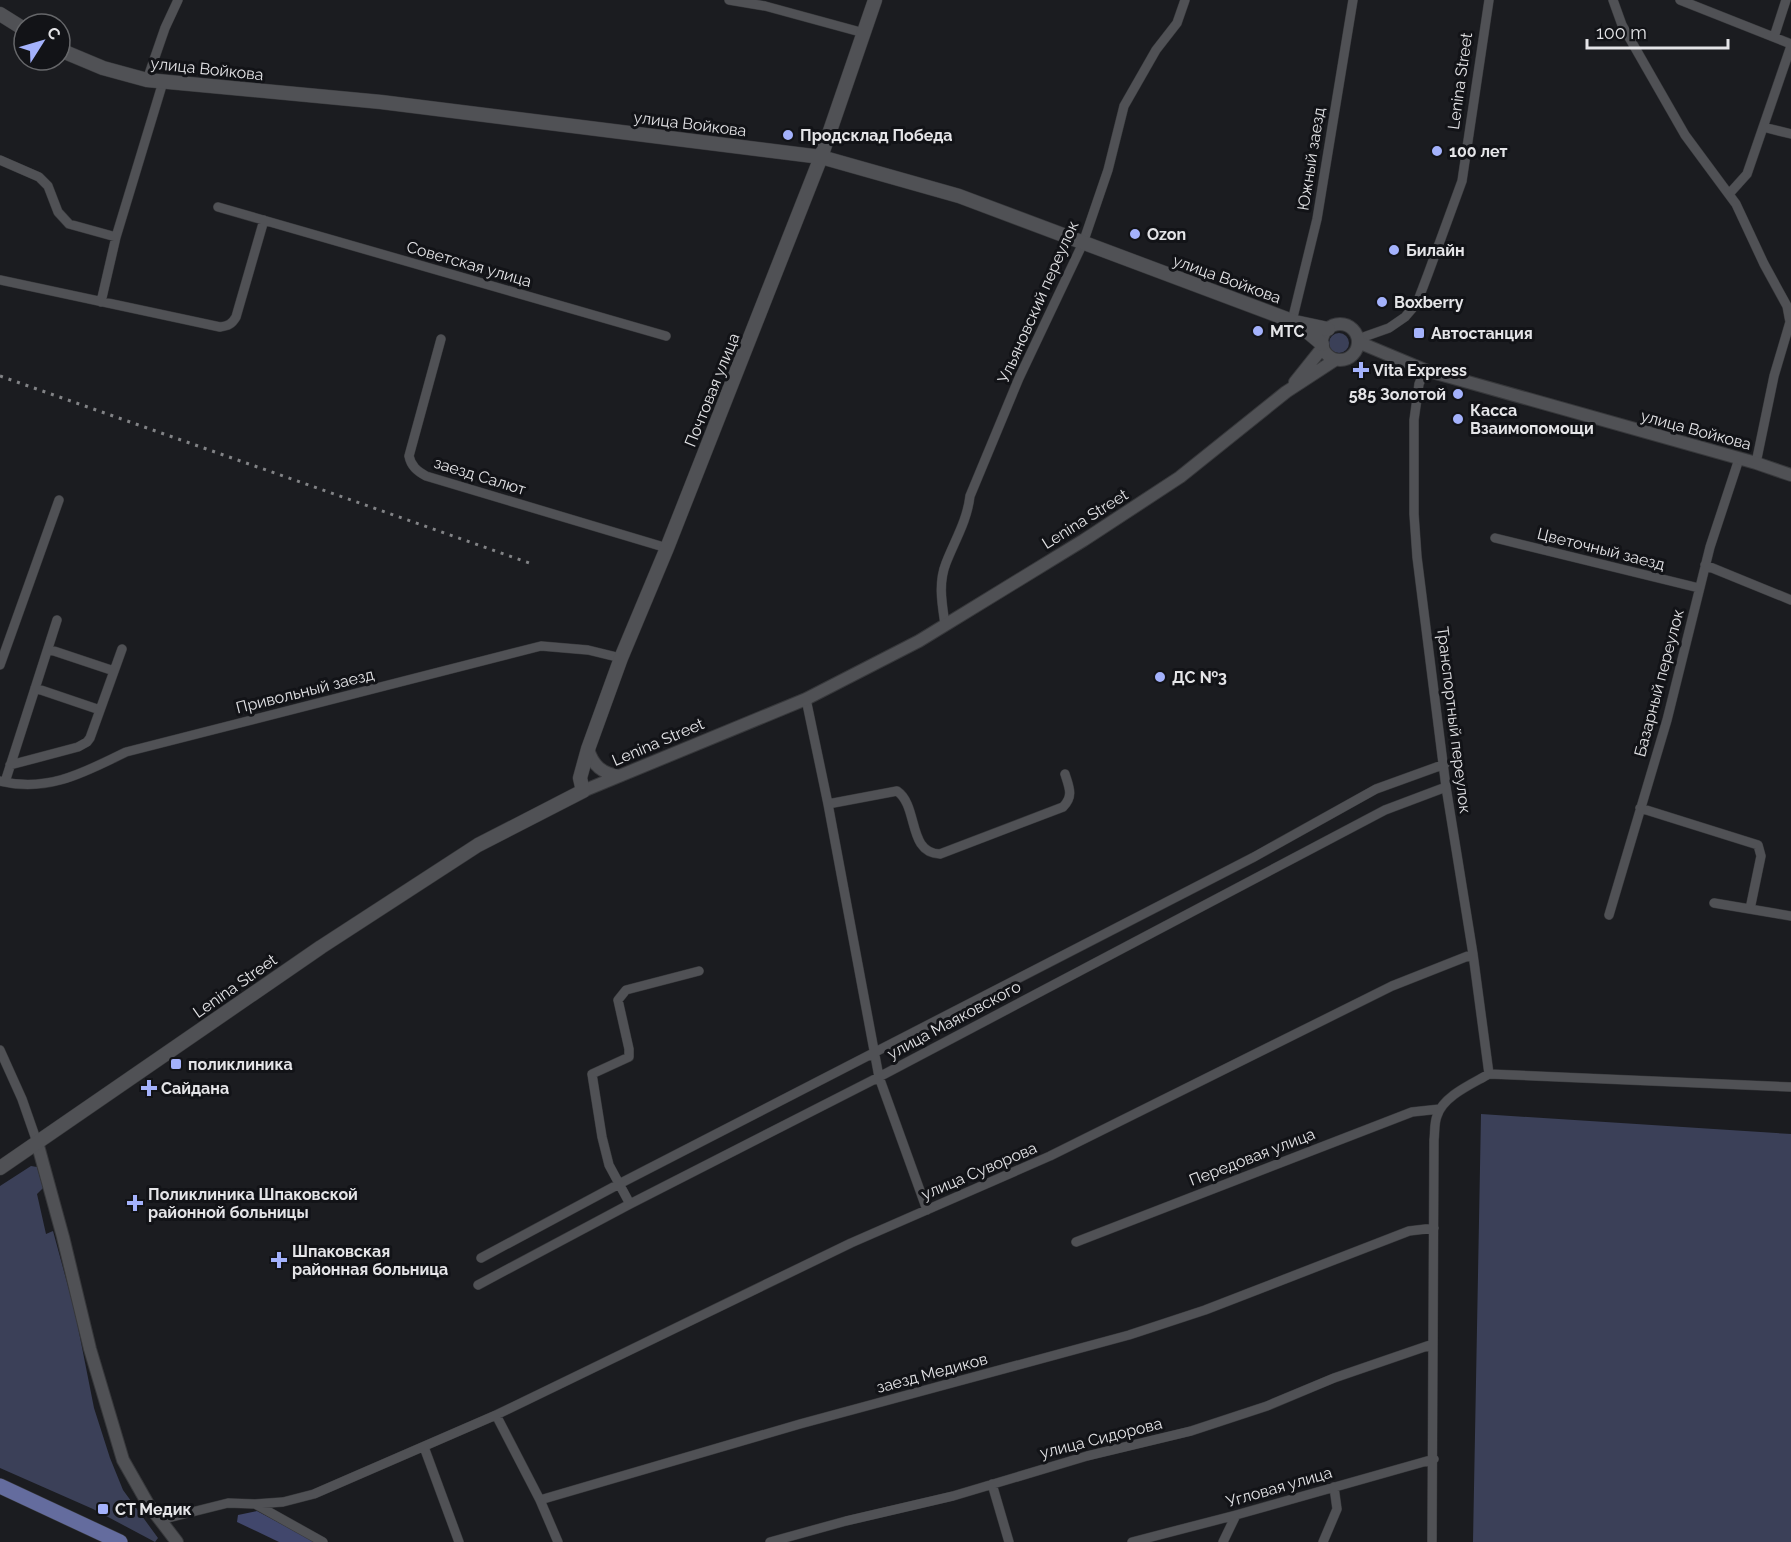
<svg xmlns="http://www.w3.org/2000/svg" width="1791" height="1542" viewBox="0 0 1791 1542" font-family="Raleway,sans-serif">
<rect width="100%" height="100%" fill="#1b1c20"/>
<path fill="#3b4058" d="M1329 343a10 10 0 1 1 20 0a10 10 0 1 1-20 0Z
M1481 1114 1791 1134V1542H1473Z
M31 1166 37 1167 43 1188 37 1194 46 1234 53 1231 75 1312 94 1408 110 1458 123 1490 158 1538 155 1542 93 1509 0 1468V1186Z"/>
<path fill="#41476c" d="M257 1511 316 1542H279L237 1522 238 1515Z"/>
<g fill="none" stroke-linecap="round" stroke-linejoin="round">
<defs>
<path id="minor" d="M729 0 765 6 864 33
M1613 0 1622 25 1685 135 1736 204 1764 264 1787 306 1790 322 1774 376 1756 463
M1680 0 1791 44
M1774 37 1786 0
M147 80 165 28 178 0
M1763 127 1791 134
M0 160 39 177 48 186 58 212 69 224 116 237
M1729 194 1747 174 1791 46
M218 207 666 336
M0 280 220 327C228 326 232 324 236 317L264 220
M101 302 116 237 163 82
M1292 321 1317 219 1353 0
M441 339 409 456C411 466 417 471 426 476L667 548
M1358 339 1389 328 1405 317 1417 303 1428 274 1462 181 1489 0
M1425 370 1419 384 1414 420V514L1417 557 1446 787 1473 954 1489 1074
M1495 538 1699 588
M1705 565 1791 600
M945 624C942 604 938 583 946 563 955 540 967 521 970 496L1019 378 1083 243 1108 170 1124 106 1156 50 1177 23 1185 0
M48 649 114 671
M0 665 59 500
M35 688 100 710
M806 699 828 804 879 1077 927 1210
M10 765 78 747 87 742 90 738 122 649
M0 781C48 793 85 772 126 752L541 646 588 650 621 658
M5 782 57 620
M828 804 897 791C919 806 907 853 940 854L1063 807C1074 796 1069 787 1065 774
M1640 808 1758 845 1761 856 1750 909
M1714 903 1791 916
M1609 915 1667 720 1710 547 1739 459
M0 1050 22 1099 37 1142
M630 1204 609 1165 602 1137 592 1074 629 1057V1049L618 1000 626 990 699 971
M1076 1242 1412 1112 1440 1109
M481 1258 619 1184 1254 857 1376 789 1445 764
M478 1285 630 1204 879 1077 1385 810 1446 787
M496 1415 540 1500
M424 1447 459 1542
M992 1484 1009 1542
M255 1504 283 1502 314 1494 496 1415 851 1243 1050 1156 1392 986 1473 954
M160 1520 228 1503 255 1504 323 1542
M558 1542 540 1500 800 1424 1129 1335 1205 1310 1409 1231 1434 1228
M770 1542 846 1521 953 1496 1087 1456 1191 1431 1267 1406 1334 1378 1433 1344
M1132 1542 1236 1515 1434 1459
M1223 1542 1236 1515
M1323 1542 1337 1509 1334 1487
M1432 1542 1434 1140C1435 1133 1434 1123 1437 1116 1443 1096 1472 1084 1489 1074L1791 1087"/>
<path id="tertiary" d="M1322 342a18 18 0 1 1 36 0a18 18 0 1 1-36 0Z
M1358 342 1425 370 1756 463 1791 475
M1295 382 1323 347
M588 749C593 766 602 773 619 776
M583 791 806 699 919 641 1084 540 1180 477 1286 392 1335 360
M37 1142 63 1237 90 1349 123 1460 148 1504 177 1542"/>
<path id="secondary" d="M0 14 24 29
M60 50 103 68 147 80 381 102 821 157 959 196 1295 322 1328 329
M1297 323 1322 344
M0 1168 321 947 478 845 583 791 580 778 588 749 621 658 667 548 821 157 875 0"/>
<path id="primary" d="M0 1486 120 1542"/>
</defs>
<use href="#minor" stroke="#37383b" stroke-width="10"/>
<use href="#tertiary" stroke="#37383b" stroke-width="14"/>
<use href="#secondary" stroke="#37383b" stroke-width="15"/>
<use href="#primary" stroke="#37383b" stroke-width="16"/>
<use href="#minor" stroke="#505155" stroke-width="9"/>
<use href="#tertiary" stroke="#505155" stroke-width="12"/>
<use href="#secondary" stroke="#505155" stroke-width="14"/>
<use href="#primary" stroke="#646c9e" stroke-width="15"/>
<path stroke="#828386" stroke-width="3" stroke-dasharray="3 6" stroke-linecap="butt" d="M0 376 532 564"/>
</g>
<g fill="#a4b2fc" stroke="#121317" stroke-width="2">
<circle cx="788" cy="135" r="6"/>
<circle cx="1437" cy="151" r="6"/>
<circle cx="1135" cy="234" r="6"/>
<circle cx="1394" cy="250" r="6"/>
<circle cx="1382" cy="302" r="6"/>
<circle cx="1258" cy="331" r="6"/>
<rect x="1413" y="327" width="12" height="12" rx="3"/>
<path d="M1358 361h6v6h6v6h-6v6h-6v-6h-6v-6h6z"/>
<circle cx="1458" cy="394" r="6"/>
<circle cx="1458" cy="419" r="6"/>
<circle cx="1160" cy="677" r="6"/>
<rect x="170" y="1058" width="12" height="12" rx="3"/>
<path d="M146 1079h6v6h6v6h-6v6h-6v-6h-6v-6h6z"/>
<path d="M132 1194h6v6h6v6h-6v6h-6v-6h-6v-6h6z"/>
<path d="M276 1251h6v6h6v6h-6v6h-6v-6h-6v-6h6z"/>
<rect x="97" y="1503" width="12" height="12" rx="3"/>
</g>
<g text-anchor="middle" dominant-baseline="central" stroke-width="6" stroke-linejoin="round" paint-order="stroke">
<g font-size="16" fill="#e4e4e7" stroke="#121317">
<text transform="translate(207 69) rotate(6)">улица Войкова</text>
<text transform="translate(1460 81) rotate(-82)">Lenina Street</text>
<text transform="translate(690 124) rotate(7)">улица Войкова</text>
<text transform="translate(1311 159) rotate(-81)">Южный заезд</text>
<text transform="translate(469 264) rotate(16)">Советская улица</text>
<text transform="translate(1227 279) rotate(20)">улица Войкова</text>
<text transform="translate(1038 302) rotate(-66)">Ульяновский переулок</text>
<text transform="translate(712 390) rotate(-68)">Почтовая улица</text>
<text transform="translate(1696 430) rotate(15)">улица Войкова</text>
<text transform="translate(480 476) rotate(17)">заезд Салют</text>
<text transform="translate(1085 519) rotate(-32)">Lenina Street</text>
<text transform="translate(1601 549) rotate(14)">Цветочный заезд</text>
<text transform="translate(1659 683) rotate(-75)">Базарный переулок</text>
<text transform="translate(305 691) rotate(-14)">Привольный заезд</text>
<text transform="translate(1454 720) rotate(83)">Транспортный переулок</text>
<text transform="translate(658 742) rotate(-23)">Lenina Street</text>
<text transform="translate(235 986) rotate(-35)">Lenina Street</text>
<text transform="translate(954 1020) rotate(-28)">улица Маяковского</text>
<text transform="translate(1252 1157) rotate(-21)">Передовая улица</text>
<text transform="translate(979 1171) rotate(-23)">улица Суворова</text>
<text transform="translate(932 1373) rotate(-15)">заезд Медиков</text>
<text transform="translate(1101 1438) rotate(-14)">улица Сидорова</text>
<text transform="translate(1279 1487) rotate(-16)">Угловая улица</text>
</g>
<g font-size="16" font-weight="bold" fill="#e4e4e7" stroke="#121317" text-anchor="start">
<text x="800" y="135">Продсклад Победа</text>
<text x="1449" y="151">100 лет</text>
<text x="1147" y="234">Ozon</text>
<text x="1406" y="250">Билайн</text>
<text x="1394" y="302">Boxberry</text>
<text x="1270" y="331">МТС</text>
<text x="1431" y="333">Автостанция</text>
<text x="1373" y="370">Vita Express</text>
<text x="1446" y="394" text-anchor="end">585 Золотой</text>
<text x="1470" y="410">Касса<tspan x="1470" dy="18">Взаимопомощи</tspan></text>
<text x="1172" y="677">ДС №3</text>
<text x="188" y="1064">поликлиника</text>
<text x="161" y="1088">Сайдана</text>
<text x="148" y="1194">Поликлиника Шпаковской<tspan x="148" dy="18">районной больницы</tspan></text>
<text x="292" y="1251">Шпаковская<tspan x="292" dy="18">районная больница</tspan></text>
<text x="115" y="1509">СТ Медик</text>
</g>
</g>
<g transform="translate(42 42) rotate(53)"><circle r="28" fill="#121317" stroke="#66676a" stroke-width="1.5"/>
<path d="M0-4.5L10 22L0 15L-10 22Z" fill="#a4b2fc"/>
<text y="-9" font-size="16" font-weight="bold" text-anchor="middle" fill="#e4e4e7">С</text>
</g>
<path d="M1587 39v9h141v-9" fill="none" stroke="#e4e4e7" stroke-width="3"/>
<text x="1596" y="39" font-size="18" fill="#e4e4e7" stroke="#121317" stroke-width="4.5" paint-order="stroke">100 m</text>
</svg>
